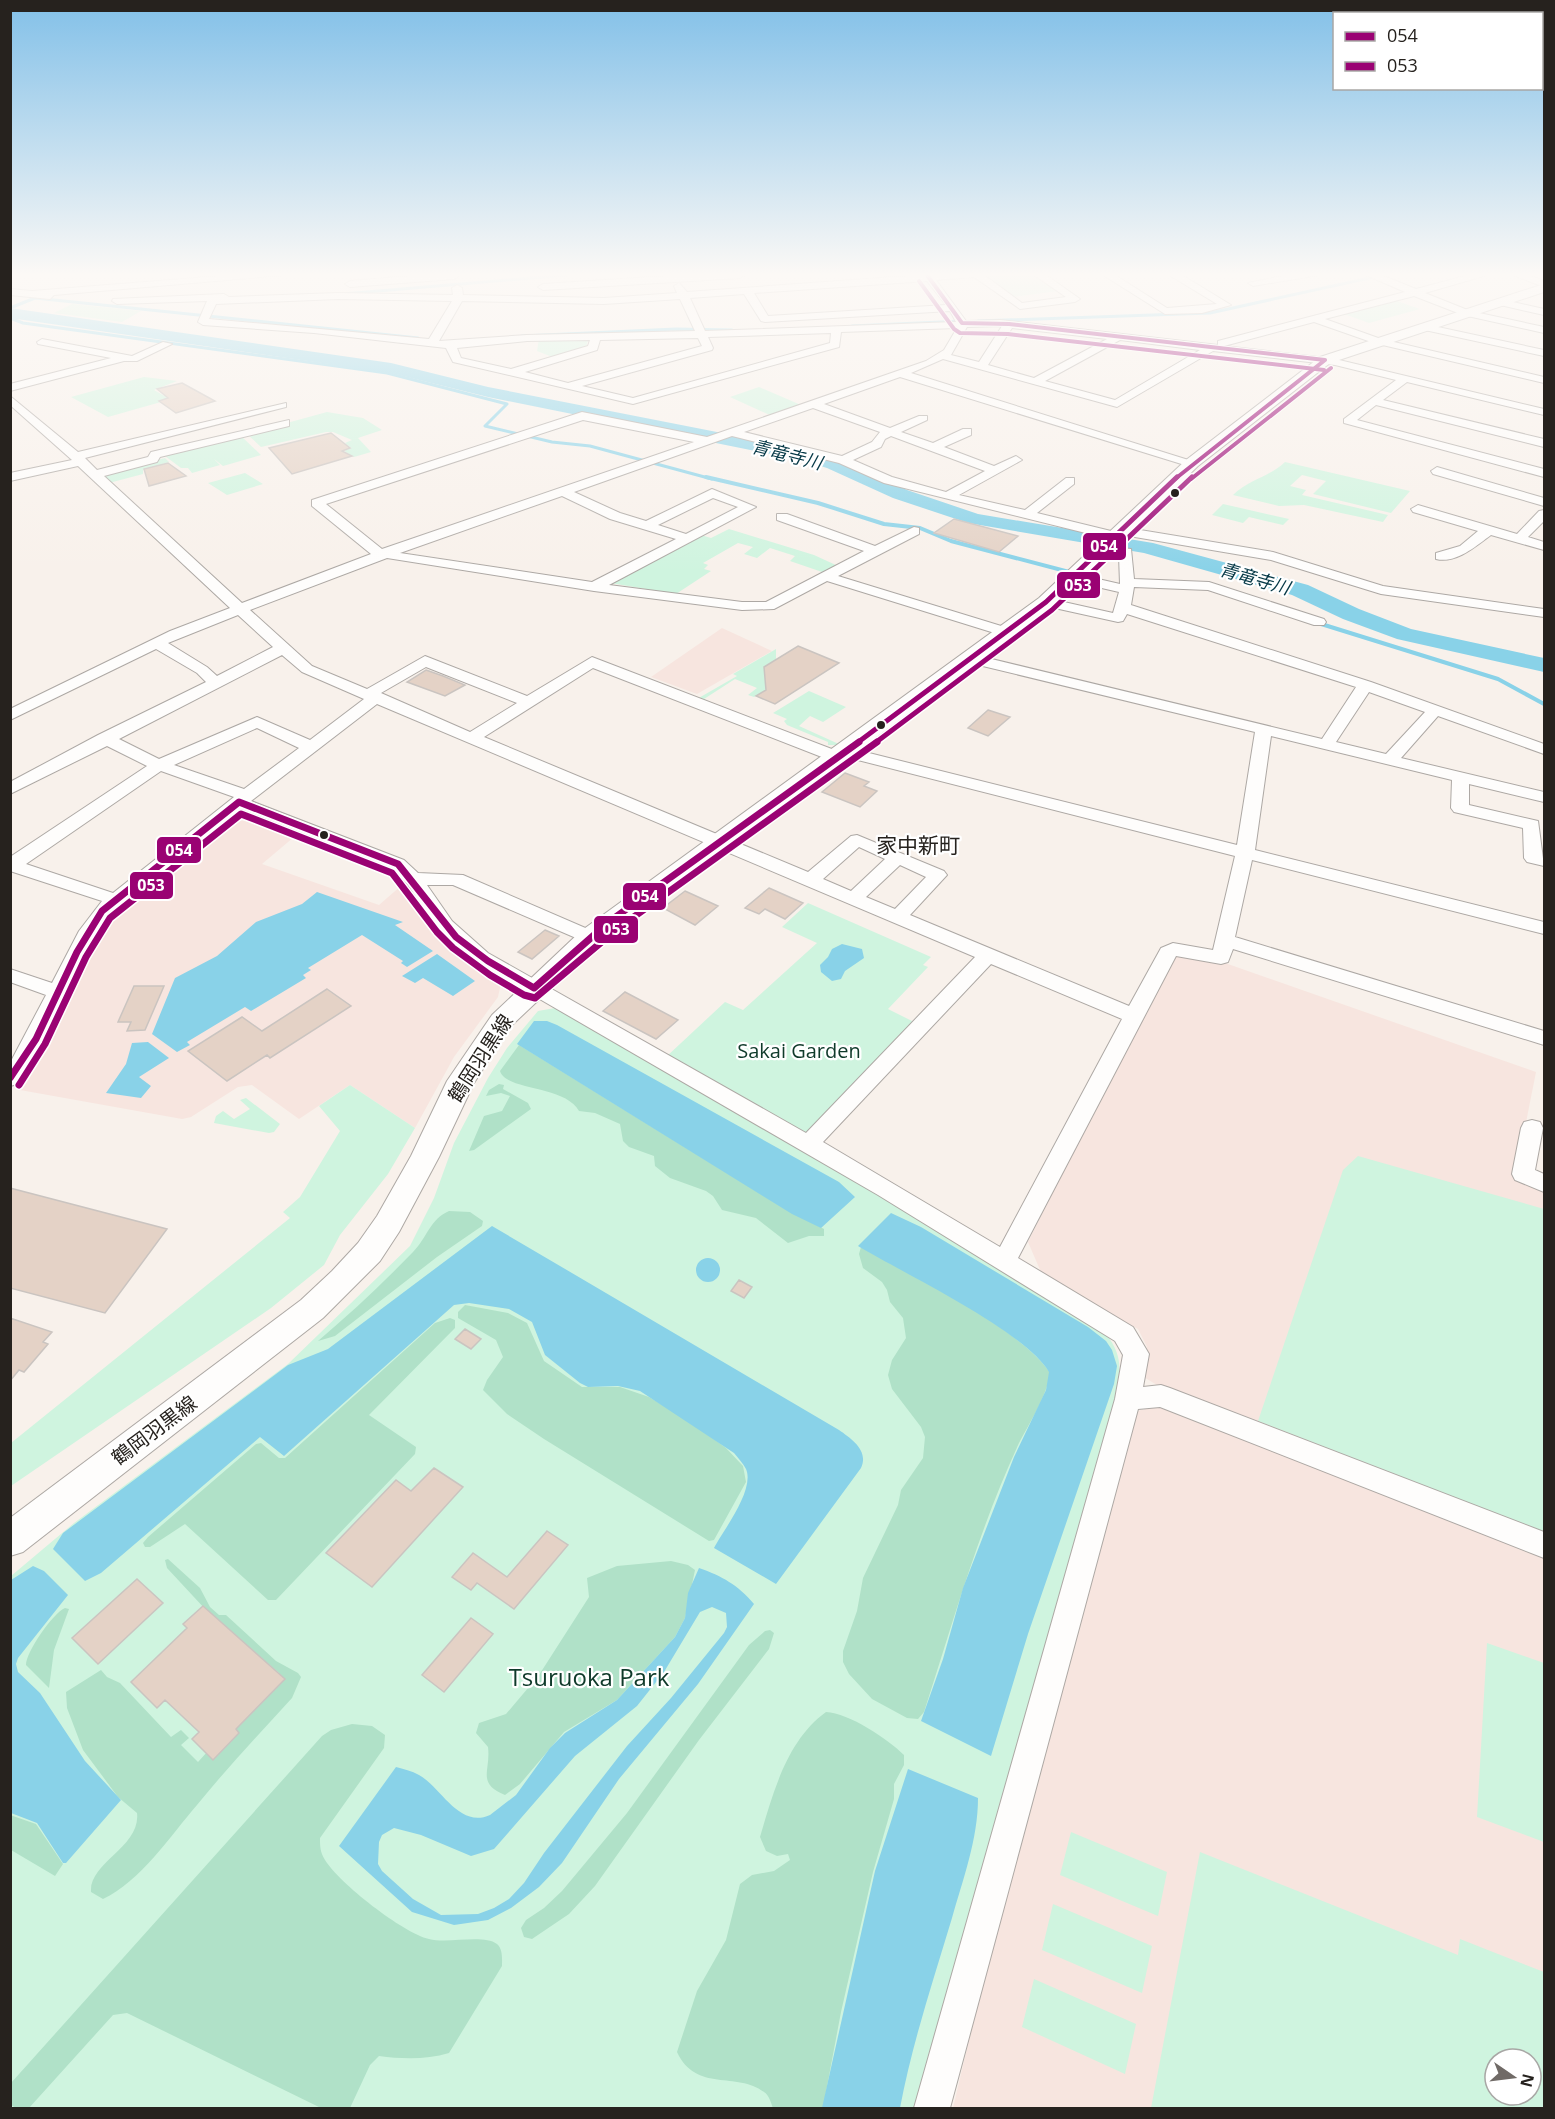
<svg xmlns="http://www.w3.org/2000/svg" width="1555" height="2119" viewBox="0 0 1555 2119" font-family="'Open Sans','Noto Sans JP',sans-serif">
<rect width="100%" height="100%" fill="#f8f1eb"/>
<path fill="#f7e5df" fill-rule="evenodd" d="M722 628 772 651 697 694 651 677Z
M248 820 294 837 262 864 379 905 402 885 433 933 448 949 501 983 498 997 454 1057 415 1128 350 1085 299 1119 252 1085 238 1087 191 1117 182 1119 20 1090 108 927 119 913 230 822Z
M1177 954 1225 963 1536 1072 1515 1178 1544 1189V1536L1157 1385 1142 1376 1147 1347 1138 1329 1044 1279 1028 1242 1170 956Z
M1159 1406 1544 1555V2108H953L985 1972 1137 1411ZM1495 2059H1531V2095H1495Z"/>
<path fill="#cff4df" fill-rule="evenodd" d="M1036 275 1059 291 1011 297 982 276Z
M1394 300 1420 309 1369 323 1344 314Z
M72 304 141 311 122 322 54 313Z
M589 336 586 348 555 358 537 351 539 339Z
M144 377 177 381 154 390 168 398 160 401 161 402 108 417 71 397Z
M759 387 801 405 772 416 730 397Z
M327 412 363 418 382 430 358 438 371 452 354 457 344 451 351 448 345 443 352 440 333 432H326L261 447 247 434Z
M241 436 261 455 223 466 214 459 220 465 192 473 188 468H181L165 456 157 458Z
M165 458 169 462 143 470V474L109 483 101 474Z
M1285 462 1410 491 1391 513 1313 494 1326 481 1302 475 1290 486 1306 490 1302 495 1388 515 1383 522 1304 505 1279 506 1233 495C1250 479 1269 477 1285 462Z
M245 473 263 484 227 495 208 483Z
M1223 504 1289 519 1283 525 1249 517 1243 523 1212 515Z
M729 529 814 555 838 566 825 573 790 561 795 556 770 548 757 558 744 554 753 547 738 543 703 563 708 565 704 569 711 571 676 594 610 583 701 535 711 538Z
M776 649V660L764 668 767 690 754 697 748 695 757 688 735 679 704 699 710 702 708 703 697 699 737 676 733 674Z
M809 691 846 707 823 722 810 716 799 726 841 745H828V742L787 725 784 721 787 719 773 713Z
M808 903 931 957 923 965 928 967 888 1009 918 1024 810 1137 749 1100 666 1057 725 1002 743 1010 817 943 782 927Z
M555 1008 875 1191 1105 1333C1121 1352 1121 1366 1118 1390L917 2108H11V1576L74 1523 288 1364 410 1246 434 1198 454 1143 488 1078 507 1048 538 1011Z
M350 1085 415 1128 388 1174 340 1235 324 1265 271 1308 11 1486V1443L290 1218 283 1212 300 1197 340 1131 319 1106Z
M246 1098 280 1124 274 1132 269 1133 214 1123 216 1116 223 1111 234 1119 250 1109 240 1100Z
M1358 1156 1544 1209V1532L1258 1421 1343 1170Z
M1487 1643 1544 1663V1842L1477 1817Z
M1071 1832 1167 1872 1158 1916 1060 1875Z
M1200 1852 1458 1955 1460 1939 1544 1972V2108H1151ZM1495 2059H1531V2095H1495Z
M1053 1904 1152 1946 1142 1993 1042 1950Z
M1034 1979 1136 2024 1125 2074 1022 2027Z"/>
<path fill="#b0e1c8" d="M519 1045 785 1209 824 1229V1236H809L788 1243 756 1218 722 1210 713 1196 706 1191 670 1178 655 1166 654 1156 629 1147 623 1141 620 1124 595 1113 579 1111C565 1085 506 1091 500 1071Z
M499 1084 504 1085 503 1089 528 1103 531 1109 474 1150 469 1151 484 1116 502 1111 510 1096 501 1093 486 1096 489 1090Z
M449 1211 470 1212 483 1221 482 1226 437 1257 335 1336 318 1341C351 1313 382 1284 413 1252 427 1238 430 1219 449 1211Z
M861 1247C916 1278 1012 1323 1049 1371 1051 1390 1028 1425 1019 1443 979 1529 953 1622 924 1712L918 1719 907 1718 872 1699 849 1674 843 1662V1651L857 1611 863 1578 898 1505 901 1490 923 1458 925 1437 921 1427 892 1389 888 1375 892 1360 906 1338 903 1318 890 1302 887 1290 882 1282 863 1268 859 1254Z
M465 1305 508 1313 527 1323 544 1361 582 1387H620L649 1397 689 1421 726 1448 743 1466 746 1482 714 1540 709 1541 544 1439 507 1414 483 1390 487 1380 503 1357 496 1340 458 1318V1312Z
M450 1318 455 1320V1328L369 1415 416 1447 415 1454 276 1600H268L185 1524 150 1547H145L143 1543 148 1537 256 1444 261 1443 279 1458H285L435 1323Z
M168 1559 200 1588 210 1607 219 1615H226L276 1661 298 1673 301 1677 292 1698C260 1733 227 1768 197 1805 171 1835 140 1882 103 1899L91 1892C89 1862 141 1847 137 1813L118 1797 83 1750 67 1708 66 1692 101 1670 107 1677 120 1683 171 1737 181 1730 189 1738 181 1745 198 1762 279 1673 206 1610 167 1568 165 1560Z
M671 1561 688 1565 695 1570 685 1618 675 1637 617 1700 564 1732 520 1784 505 1795C476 1783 491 1771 488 1747L476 1733 479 1723 506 1714 539 1675 589 1597 587 1578 617 1566Z
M65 1608 69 1609 54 1650 49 1688 26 1665C26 1652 53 1613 65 1608Z
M770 1630 774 1633 769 1649 699 1740 595 1886 569 1914 532 1939 524 1937 521 1928 526 1920 544 1908 562 1891 627 1813 749 1645 765 1631Z
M826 1712C849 1713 888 1739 904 1755V1765L894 1784V1799L873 1872 841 2012 823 2108H773C771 2103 769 2095 764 2092 737 2071 696 2093 677 2052L697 1991 726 1940 740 1884 752 1875 774 1871 790 1860 788 1854 777 1856 766 1851 760 1837C773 1793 787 1740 826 1712Z
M352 1724 372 1726 385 1735 384 1748 320 1838C320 1846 320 1852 325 1860 339 1883 403 1933 429 1939 448 1944 483 1934 497 1944 503 1949 502 1959 502 1966L449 2053C426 2060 402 2059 379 2056L370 2065 350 2108H321L127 2013 113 2015 29 2108H16L11 2105V2083L322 1736 331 1730Z
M10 1815 36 1824 63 1864 55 1876 11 1850Z"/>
<path fill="#89d2e8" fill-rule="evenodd" d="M317 892 403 922 395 925 433 951 407 967 401 963 403 961 362 935 308 968 311 970 303 975 306 978 251 1011 245 1007 187 1042 190 1045 177 1052 152 1034 175 978 217 956 256 922 302 904Z
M842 944 862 949 864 958 845 971 841 979 832 981 821 972 820 965 828 957 832 949Z
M437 954 475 981 453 996 423 978 415 983 402 976Z
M534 1021H547L557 1025 839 1182 855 1197 821 1228 792 1214 517 1044Z
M148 1042 169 1058 139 1077 151 1086 141 1098 106 1093 126 1064 132 1043Z
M891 1213 921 1227 1088 1327 1106 1341 1112 1350 1117 1366 1114 1384 1028 1634 991 1756 921 1721 943 1659 963 1588 1014 1457 1046 1390 1049 1372C1025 1331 903 1273 858 1246Z
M492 1226 839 1430C852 1439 869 1451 861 1468L776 1584 714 1548C724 1529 755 1490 746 1469 743 1463 738 1458 734 1453L640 1391 618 1386 588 1387 580 1383 545 1355 532 1322 509 1309 469 1303 454 1305 284 1456 260 1437 101 1573 85 1581 53 1549 63 1533 288 1365 328 1349Z
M696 1270a12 12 0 1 1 24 0a12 12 0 1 1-24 0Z
M33 1566 44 1571 68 1595 18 1658 16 1664 18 1672 40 1693 85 1761 121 1800 66 1863H63L37 1823 11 1813V1580Z
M699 1568C722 1576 738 1585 754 1604L698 1684 619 1779 562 1863 539 1887 511 1908 488 1920 454 1925 412 1912 339 1846 396 1767C403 1769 412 1771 419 1775 441 1787 459 1829 490 1815L516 1795 550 1748 565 1733 617 1700 675 1637 685 1618 688 1593ZM712 1607 726 1613 727 1627 724 1633 671 1698 627 1746 544 1853 524 1883 509 1899 494 1908 478 1914 441 1915 413 1899 382 1871 378 1864 379 1842 382 1835 394 1828 421 1835 471 1856 494 1849 575 1756 637 1706 664 1672 700 1612Z
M908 1769 978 1798C978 1839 963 1879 952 1918 933 1981 912 2044 900 2108H822L875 1871Z"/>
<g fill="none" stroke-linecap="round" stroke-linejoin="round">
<path stroke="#89d2e8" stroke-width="3" d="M343 294 566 275
M10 308 35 298 418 338
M10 318 23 323 387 373 507 404 485 426 552 442 590 446 712 479
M978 321 1210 313 1383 275
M852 326 963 321
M522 336 676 329 732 330"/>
<path stroke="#89d2e8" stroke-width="4" d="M706 477 818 503 884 524 920 528 951 541 1096 579
M1318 623 1498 679 1544 704"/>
<path fill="#89d2e8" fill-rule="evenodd" d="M10 308 391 363 488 387 803 449 841 460 907 490 978 514 1153 543 1308 585 1359 609 1411 629 1544 658V672L1397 639 1343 619 1292 595 1144 553 968 523 893 498 827 468 800 460 488 397 391 373 10 318Z"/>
</g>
<path fill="#e4d2c6" stroke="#cac4c0" stroke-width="1.5" d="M182 383 215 401 176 413 159 401 168 398 157 389Z
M331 433 350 448 342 451 352 456 292 474 269 448Z
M168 463 186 476 149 486 144 469Z
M954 519 1018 536 999 552 934 533Z
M798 646 839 663 775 704 756 696 766 690 764 667Z
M426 670 443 676 465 685 445 696 407 682Z
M988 710 1010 717 988 736 968 728Z
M845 773 869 782 864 786 877 791 860 807 822 792Z
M769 888 803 903 785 919 765 909 759 914 745 908Z
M685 891 718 906 695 925 663 908Z
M545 930 559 936 532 959 518 952Z
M134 986H164L145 1030 127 1031 131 1022H118Z
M327 989 351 1006 270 1058 267 1055 227 1081 188 1051 242 1017 262 1031Z
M625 992 659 1010 678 1020 656 1039 603 1011Z
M10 1188 167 1229 105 1313 10 1288Z
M739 1280 752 1287 744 1298 731 1291Z
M10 1318 52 1332 43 1342 48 1344 24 1372 19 1370 10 1381Z
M465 1329 481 1339 471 1349 455 1339Z
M434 1468 463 1487 372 1587 326 1553 396 1480 411 1491Z
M547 1531 568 1545 514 1609 477 1583 471 1590 452 1577 473 1553 507 1577Z
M137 1579 163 1603 98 1664 72 1638Z
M203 1606 285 1679 236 1729 239 1733 213 1760 192 1739 199 1732 165 1700 157 1708 131 1682 187 1628 183 1624Z
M471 1618 493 1634 444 1692 422 1675Z"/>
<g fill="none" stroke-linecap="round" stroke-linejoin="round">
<defs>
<path id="minor" d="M233 275H284L54 295 50 299 10 295V289L32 291Z
M423 275 459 276 454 279 350 287 345 284 350 281Z
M684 275H745L740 278 543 290 538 287 543 284Z
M922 275H984L1022 303 1066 297 1034 275H1046L1080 299 1075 302 1020 309 974 277 936 280 966 321 1000 320 1218 345V341L1405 292 1366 275H1381L1416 289 1469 275H1487L1425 293 1470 311 1544 327V333L1463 315 1414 296 1325 319 1381 339 1544 377V383L1374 343 1314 322 1224 346 1335 359 1544 409V415L1407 382 1383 400 1544 439V447L1376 405 1357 420 1544 469V477L1344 423V419L1396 380 1335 365 1213 351 1117 407 943 359 911 373 1198 463 1196 466H1188L900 377 824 404 890 428 919 416H927V420L901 432 933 443 963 429H971V435L944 447 994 466 1016 456 1022 460 959 495 1025 510 1066 478H1074V484L1037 513 1111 531V537L1106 538 884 483 839 463 732 436 574 492 620 513 646 521 712 489 756 507 609 585 742 602H766L864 551 777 520V514H787L875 546 914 527 919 528V534L838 576 1011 629 1013 632 1011 635H1001L827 581 774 609 742 610 594 591 387 558 250 610 312 666 367 689 425 656 527 696 592 657 837 751 845 747 1237 845 1255 732 966 662 963 659 971 654 1322 739 1356 687 1127 614 1123 621 1118 622 1041 605 1039 602 1046 598 1113 613 1119 592 1067 580 1065 577 1072 573 1120 584 1119 555 1098 552V546L1131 549 1134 579 1209 582 1324 619 1326 622 1324 625H1314L1208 590 1134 587 1131 605 1371 682 1544 744V754L1438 716 1401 758 1544 792V802L1469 784V805L1538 821 1544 866 1527 862 1524 858 1523 828 1454 812 1451 808 1452 780 1271 736 1255 850 1544 922V934L1252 860 1235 937 1544 1031V1045L1233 949 1228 962 1221 964 1176 956 1018 1258 1133 1327 1149 1354 1143 1387 1161 1385 1170 1388 1544 1532V1558L1160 1407 1138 1409 950 2108H914L1115 1399 1123 1355 1115 1341 878 1195 474 961 438 929 408 885 392 868 241 809 109 915 87 952 34 1060 18 1084 10 1086V1063L46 995 10 982V969L52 983 79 931 102 901 10 871V857L147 766 107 746 10 794V782L98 735 206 682 197 673 156 649 10 720V709L170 631 230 608 78 466 10 481V473L72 460 10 405V396L78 452 286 403V407L85 458 97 470 148 457 151 452 289 420V426L160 457 157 462 104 476 242 603 371 554 312 506V500L582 412 707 437 926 361 944 350 957 328 841 332 839 347 633 404 453 362 446 348 314 333 203 325 198 322 207 301 117 304 112 301 113 299 224 294 229 297 338 293 453 295 452 288 457 285 462 288 463 295 604 298 677 293 674 286 679 283 687 292ZM927 281 946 305 768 316 754 293ZM744 294 761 321 765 322 950 311 956 322 705 331 690 298ZM338 299 452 301 429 339 209 319 216 304ZM680 299 695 331 527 335 439 341 462 301 604 304ZM1002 326 979 362 951 355 967 327ZM1012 328 1107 339 1034 378 988 365ZM831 333 830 343 633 398 582 386 712 350 713 348 708 337ZM698 338 702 346 568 383 525 372 597 350 600 340ZM590 340 588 346 511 369 461 358 457 348 527 341ZM1120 340 1200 350 1115 400 1045 381ZM813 408 880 432 872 442 842 456 744 432ZM583 420 694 442 382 549 326 504ZM891 436 985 471 946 492 892 477 853 460 881 447 885 439ZM562 496 610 519 676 539 592 582 400 553ZM713 498 738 507 686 534 658 525ZM238 615 273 647 217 676 207 667 168 643ZM282 655 302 672 364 699 310 740 257 717 159 759 119 739ZM426 667 517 703 470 732 381 693ZM593 668 832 761 838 762 846 757 1235 856 1213 950 1173 943 1161 948 1129 1006 910 915 947 875 944 871 857 835 851 836 808 872 484 737ZM1369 692 1425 712 1386 754 1336 742ZM377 704 975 957 806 1133 488 953 452 921 427 885H453L583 941H597L600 937 597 933 463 875 418 873 404 860 251 801ZM257 728 299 748 244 789 174 765ZM161 771 234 797 113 893 26 864ZM859 847 885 859 851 891 823 879ZM900 865 926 877 895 909 866 897ZM991 964 1122 1019 1000 1247 823 1142Z
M1103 275H1115L1167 308 1217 304 1169 275H1182L1231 305 1202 313 1165 314Z
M1288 275H1319L1253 286 1248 283Z
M1513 275H1529L1544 281V287Z
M1500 299 1544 309V315L1496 304V300Z
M1424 324 1544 350V356L1420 329 1419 327Z
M42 339 132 356 163 342 172 344 137 361H124L10 391V384L111 358 38 344 37 342Z
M1437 467 1544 498V506L1433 474 1431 471Z
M1418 505 1517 534 1539 511 1544 510V521L1528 537 1544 542V550L1491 535C1476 546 1456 564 1436 559V553L1460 546 1478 531 1413 512 1411 509Z
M1122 527 1273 552 1383 586 1544 609V617L1381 594 1271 560 1117 534V528Z
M1532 1120 1540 1122 1543 1128 1535 1170 1544 1174V1192L1515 1180 1512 1174 1521 1128 1524 1122Z"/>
<path id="major" d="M1544 284V292L1330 363 1198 466 1053 606 599 943 510 1027 474 1083 439 1157 399 1232 380 1261 323 1318 23 1552 10 1556V1518L301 1300 332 1271 358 1243 377 1216 411 1156 447 1081 492 1015 581 931 1039 598 1186 460 1320 357Z"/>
</defs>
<use href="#minor" stroke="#ada8a4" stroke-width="2"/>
<use href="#major" stroke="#ada8a4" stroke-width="2"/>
<use href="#minor" fill="#fefdfc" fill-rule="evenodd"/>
<use href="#major" fill="#fefdfc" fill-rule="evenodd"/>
<defs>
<path id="bus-1-far2" d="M927 275 962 323 1009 324 1325 360
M1175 479 1325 360"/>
<path id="bus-1-far1" d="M857 743 1046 602 1177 477"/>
<path id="bus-1" d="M10 1078 36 1039 77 952 102 911 239 802 398 864 456 937 488 961 534 988 610 921 859 742"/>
<path id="bus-2-far2" d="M919 281 954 329 960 333 1008 334 1324 370
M1191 479 1331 368"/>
<path id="bus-2-far1" d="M875 743 1052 610 1192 477"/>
<path id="bus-2" d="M19 1085 45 1044 86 957 110 918 241 814 392 873 437 932 453 948 490 975 524 995 535 998 617 929 877 742"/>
</defs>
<use href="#bus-1-far2" stroke="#fff" stroke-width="6"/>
<use href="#bus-1-far1" stroke="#fff" stroke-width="8"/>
<use href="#bus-1" stroke="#fff" stroke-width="10"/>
<use href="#bus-2-far2" stroke="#fff" stroke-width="6"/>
<use href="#bus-2-far1" stroke="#fff" stroke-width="8"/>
<use href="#bus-2" stroke="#fff" stroke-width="10"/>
<use href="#bus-1-far2" stroke="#9a0273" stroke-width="4"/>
<use href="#bus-1-far1" stroke="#9a0273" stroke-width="5"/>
<use href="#bus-1" stroke="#9a0273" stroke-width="7"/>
<use href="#bus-2-far2" stroke="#9a0273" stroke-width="4"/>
<use href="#bus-2-far1" stroke="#9a0273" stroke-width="5"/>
<use href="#bus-2" stroke="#9a0273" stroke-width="7"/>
</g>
<linearGradient id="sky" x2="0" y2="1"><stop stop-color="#82c0e8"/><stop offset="0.48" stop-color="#fcf9f6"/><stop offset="1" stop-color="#fcf9f6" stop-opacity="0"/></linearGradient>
<rect width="1555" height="572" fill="url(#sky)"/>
<g fill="#26221e" stroke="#fff" stroke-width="2">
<circle cx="1175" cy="493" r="5"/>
<circle cx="881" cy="725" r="5"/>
<circle cx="324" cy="835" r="5"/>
</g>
<g text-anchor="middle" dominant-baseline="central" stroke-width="4.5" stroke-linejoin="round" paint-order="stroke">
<g font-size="18" font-style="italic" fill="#053846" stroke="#fff">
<text transform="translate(787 454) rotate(14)">青竜寺川</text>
<text transform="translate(1255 578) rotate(16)">青竜寺川</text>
</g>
<g font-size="20" fill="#0f3a2a" stroke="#fff">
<text x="799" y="1050">Sakai Garden</text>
</g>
<g font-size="20" fill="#26221e" stroke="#fff">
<text transform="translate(480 1058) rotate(-57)">鶴岡羽黒線</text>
<text transform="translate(154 1430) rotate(-37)">鶴岡羽黒線</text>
</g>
<g font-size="21" fill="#26221e" stroke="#fff">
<text x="918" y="845">家中新町</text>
</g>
<g font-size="24" fill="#0f3a2a" stroke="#fff">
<text x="589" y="1676">Tsuruoka Park</text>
</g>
</g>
<g stroke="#fff" stroke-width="2">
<rect x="1082" y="532" width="45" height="29" rx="6" fill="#9a0273"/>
<rect x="1056" y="571" width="45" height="28" rx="6" fill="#9a0273"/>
<rect x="156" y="836" width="46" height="28" rx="6" fill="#9a0273"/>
<rect x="129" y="871" width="45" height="29" rx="6" fill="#9a0273"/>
<rect x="622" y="882" width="45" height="29" rx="6" fill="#9a0273"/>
<rect x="593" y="915" width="46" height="29" rx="6" fill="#9a0273"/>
</g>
<g font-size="16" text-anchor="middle" font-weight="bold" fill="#fff">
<text x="1104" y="552">054</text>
<text x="1078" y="591">053</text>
<text x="179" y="856">054</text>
<text x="151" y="891">053</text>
<text x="645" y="902">054</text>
<text x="616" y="935">053</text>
</g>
<rect width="1555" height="2119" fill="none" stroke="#26221e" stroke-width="24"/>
<rect x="1333" y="12" width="210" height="78" fill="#ffffff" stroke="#a8a7a5" stroke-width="1.5"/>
<rect x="1345" y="32" width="30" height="9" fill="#9a0273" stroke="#a8a7a5" stroke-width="1.5"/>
<text x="1387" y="42" font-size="18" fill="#26221e">054</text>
<rect x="1345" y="62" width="30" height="9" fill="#9a0273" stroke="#a8a7a5" stroke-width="1.5"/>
<text x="1387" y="72" font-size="18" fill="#26221e">053</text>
<g transform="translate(1513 2077) rotate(104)"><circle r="28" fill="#ffffff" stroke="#a8a7a5" stroke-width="1.5"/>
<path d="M0-4.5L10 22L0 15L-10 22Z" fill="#706a66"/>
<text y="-9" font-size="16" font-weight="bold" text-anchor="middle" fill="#26221e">N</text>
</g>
</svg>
